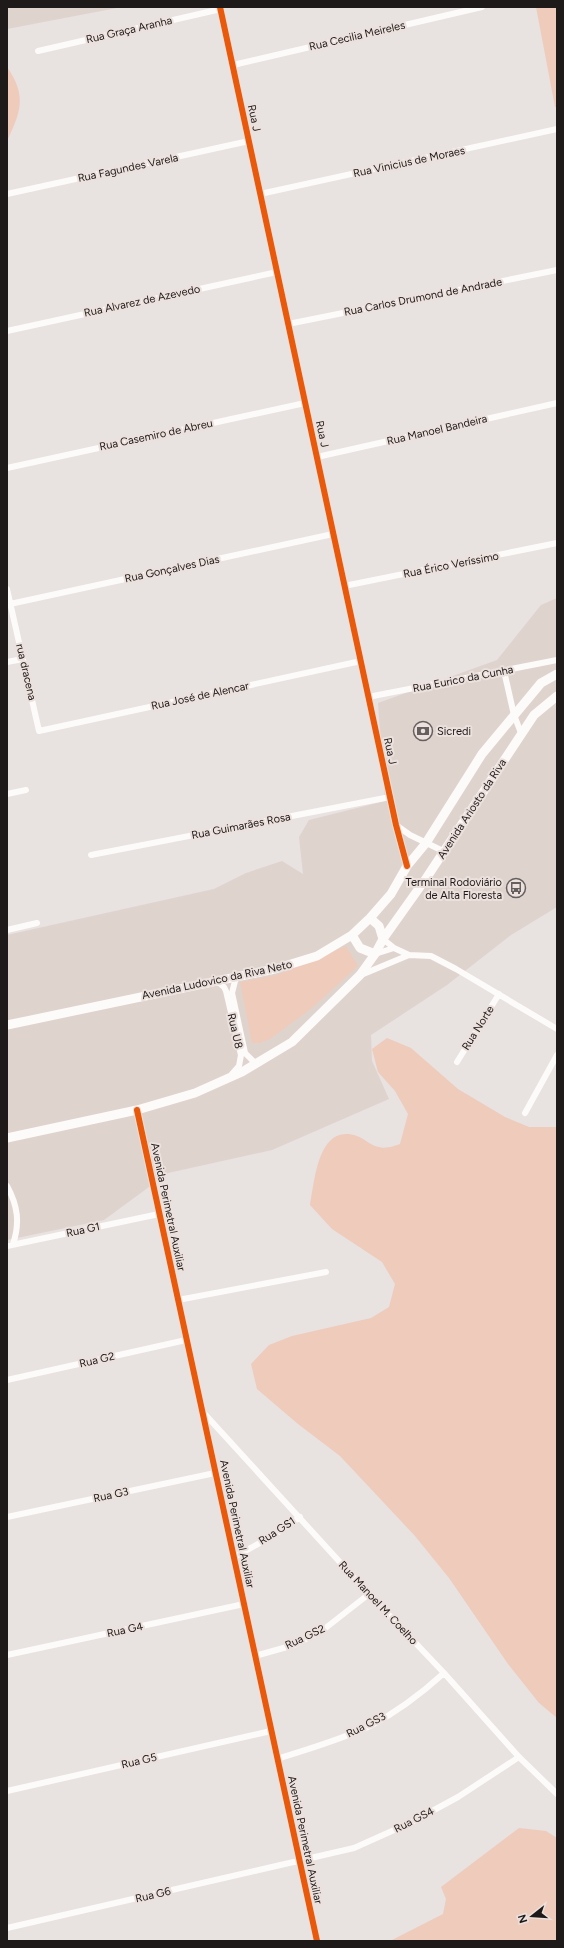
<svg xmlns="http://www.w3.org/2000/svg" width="564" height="1948" viewBox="0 0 564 1948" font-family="Figtree,sans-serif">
<rect width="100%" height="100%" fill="#e8e2e0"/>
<path fill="#dfd3ce" d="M7 7H122L7 29Z
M557 598V907L511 935 447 985 371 1035 372 1061 389 1099 272 1150 168 1173 104 1220 7 1240V935L214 889 246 873 282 861 303 874 299 837 309 820 385 801 378 703 497 660 541 605Z"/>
<path fill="#efcbbc" d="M536 7H557V107H555Z
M7 67C27 96 21 111 7 141Z
M346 946 358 966 312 1008 270 1039 260 1043H252L240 982 277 975Z
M387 1038 411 1048 458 1089 505 1117 529 1127H557V1718L539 1703 508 1664 449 1578 415 1536 340 1456 298 1424 257 1389 251 1364 269 1345 292 1336 371 1318 389 1307 395 1284 382 1262 332 1229 310 1205C315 1180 318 1123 357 1136 365 1139 371 1146 379 1147 385 1149 395 1146 400 1144L408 1114 395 1091 378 1072 372 1049Z
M519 1828 546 1831 557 1838V1941H390L443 1914 446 1899 441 1887Z"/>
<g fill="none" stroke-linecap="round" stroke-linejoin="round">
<path stroke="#fcfbfa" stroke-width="6" d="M220 7 396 825 407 866
M38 51 221 9
M233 65 482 7
M7 194 249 141
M260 194 557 129
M288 324 557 270
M7 331 277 272
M317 457 557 403
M7 468 305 403
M344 586 557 543
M7 589 39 731 361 661
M10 604 333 534
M7 662 23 659
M504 671 514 715 521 733
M368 697 557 660
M7 794 26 790
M396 825 410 835 443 851
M91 855 390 797
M7 930 37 923
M383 939 394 948 409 955 431 956 456 969 557 1029
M375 954 394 948
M361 975 409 955
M236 977 232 993 245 1053 256 1064
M217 981 224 987 226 991 241 1055 239 1066 232 1074
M457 1062 499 994
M137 1110 317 1941
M525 1113 557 1055
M7 1186C18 1206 20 1223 13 1244
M7 1246 159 1214
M178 1300 326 1272
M7 1380 186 1340
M202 1411 369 1594 444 1673 519 1757 557 1794
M7 1517 215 1473
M234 1557 271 1537 300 1517
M7 1655 244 1604
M255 1656 294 1645 323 1630 369 1594
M277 1759C308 1749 340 1740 370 1726 397 1712 422 1693 444 1673
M7 1791 271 1731
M7 1928 354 1848 412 1822 458 1797 519 1757"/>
<path stroke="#fcfbfa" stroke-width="9" d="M370 918 379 926 383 939
M352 935 360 948 375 954
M7 1025 275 969 317 956 352 935 370 918 391 894 407 866 426 843 482 754 541 683 557 674
M7 1138 137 1110 195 1093 242 1072 292 1042 360 975 375 954 383 939 427 877 534 715 557 696"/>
<defs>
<path id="cycleway" d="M220 7 396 825 407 866
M137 1110 317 1941"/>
</defs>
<use href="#cycleway" stroke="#ece1dc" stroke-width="8"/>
<use href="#cycleway" stroke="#e8590c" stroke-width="6"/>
</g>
<defs>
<symbol id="bank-ring" viewBox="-11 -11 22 22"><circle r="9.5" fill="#ece1dc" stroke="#65605f" stroke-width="1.5"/><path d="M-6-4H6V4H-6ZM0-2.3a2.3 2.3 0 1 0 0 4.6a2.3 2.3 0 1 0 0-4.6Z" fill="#65605f"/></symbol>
<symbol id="bus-ring" viewBox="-11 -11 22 22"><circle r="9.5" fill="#ece1dc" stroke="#65605f" stroke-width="1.5"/><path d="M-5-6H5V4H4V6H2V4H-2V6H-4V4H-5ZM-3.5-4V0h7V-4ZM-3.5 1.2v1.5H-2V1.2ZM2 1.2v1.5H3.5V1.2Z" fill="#65605f"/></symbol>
</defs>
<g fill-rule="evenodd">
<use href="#bank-ring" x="412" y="720" width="22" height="22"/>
<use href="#bus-ring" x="505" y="877" width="22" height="22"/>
</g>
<g text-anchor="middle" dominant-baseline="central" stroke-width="4" stroke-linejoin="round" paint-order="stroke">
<g font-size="11" fill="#1e1a19" stroke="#ece1dc">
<text transform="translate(129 30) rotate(-13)">Rua Graça Aranha</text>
<text transform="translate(357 36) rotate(-13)">Rua Cecilia Meireles</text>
<text transform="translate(254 118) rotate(78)">Rua J</text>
<text transform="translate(409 162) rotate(-12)">Rua Vinicius de Moraes</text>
<text transform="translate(128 168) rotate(-12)">Rua Fagundes Varela</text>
<text transform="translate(423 297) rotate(-11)">Rua Carlos Drumond de Andrade</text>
<text transform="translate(142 301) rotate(-12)">Rua Alvarez de Azevedo</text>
<text transform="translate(437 430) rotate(-13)">Rua Manoel Bandeira</text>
<text transform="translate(322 434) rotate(78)">Rua J</text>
<text transform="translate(156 435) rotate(-12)">Rua Casemiro de Abreu</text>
<text transform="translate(451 565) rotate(-11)">Rua Érico Veríssimo</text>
<text transform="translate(172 569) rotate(-12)">Rua Gonçalves Dias</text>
<text transform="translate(26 672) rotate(77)">rua dracena</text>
<text transform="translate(463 679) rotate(-11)">Rua Eurico da Cunha</text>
<text transform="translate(200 696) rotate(-12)">Rua José de Alencar</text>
<text transform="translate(390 751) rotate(78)">Rua J</text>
<text transform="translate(472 809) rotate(-57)">Avenida Ariosto da Riva</text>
<text transform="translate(241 826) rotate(-11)">Rua Guimarães Rosa</text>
<text transform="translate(217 980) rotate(-12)">Avenida Ludovico da Riva Neto</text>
<text transform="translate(478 1028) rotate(-58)">Rua Norte</text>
<text transform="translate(235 1031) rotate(77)">Rua U8</text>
<text transform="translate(168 1207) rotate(78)">Avenida Perimetral Auxiliar</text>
<text transform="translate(83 1230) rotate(-12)">Rua G1</text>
<text transform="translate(97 1360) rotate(-13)">Rua G2</text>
<text transform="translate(111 1495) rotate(-12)">Rua G3</text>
<text transform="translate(237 1524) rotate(78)">Avenida Perimetral Auxiliar</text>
<text transform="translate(277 1531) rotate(-33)">Rua GS1</text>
<text transform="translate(378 1603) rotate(47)">Rua Manoel M. Coelho</text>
<text transform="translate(125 1630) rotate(-12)">Rua G4</text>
<text transform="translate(305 1637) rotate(-25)">Rua GS2</text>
<text transform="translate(366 1725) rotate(-27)">Rua GS3</text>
<text transform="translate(139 1761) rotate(-13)">Rua G5</text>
<text transform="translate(414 1820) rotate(-27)">Rua GS4</text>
<text transform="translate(305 1840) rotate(78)">Avenida Perimetral Auxiliar</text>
<text transform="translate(153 1895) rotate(-13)">Rua G6</text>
</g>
<g font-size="11" fill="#1e1a19" stroke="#ece1dc" text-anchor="start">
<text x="437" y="731">Sicredi</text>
<text x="502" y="882" text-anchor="end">Terminal Rodoviário<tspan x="502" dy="13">de Alta Floresta</tspan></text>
</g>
</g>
<rect width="564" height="1948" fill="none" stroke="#1e1a19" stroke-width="16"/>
<g transform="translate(532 1916) rotate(253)" stroke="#ece1dc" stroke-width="3" paint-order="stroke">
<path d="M0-3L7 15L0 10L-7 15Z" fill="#1e1a19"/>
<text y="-6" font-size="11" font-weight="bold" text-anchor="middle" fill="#1e1a19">N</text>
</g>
</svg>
